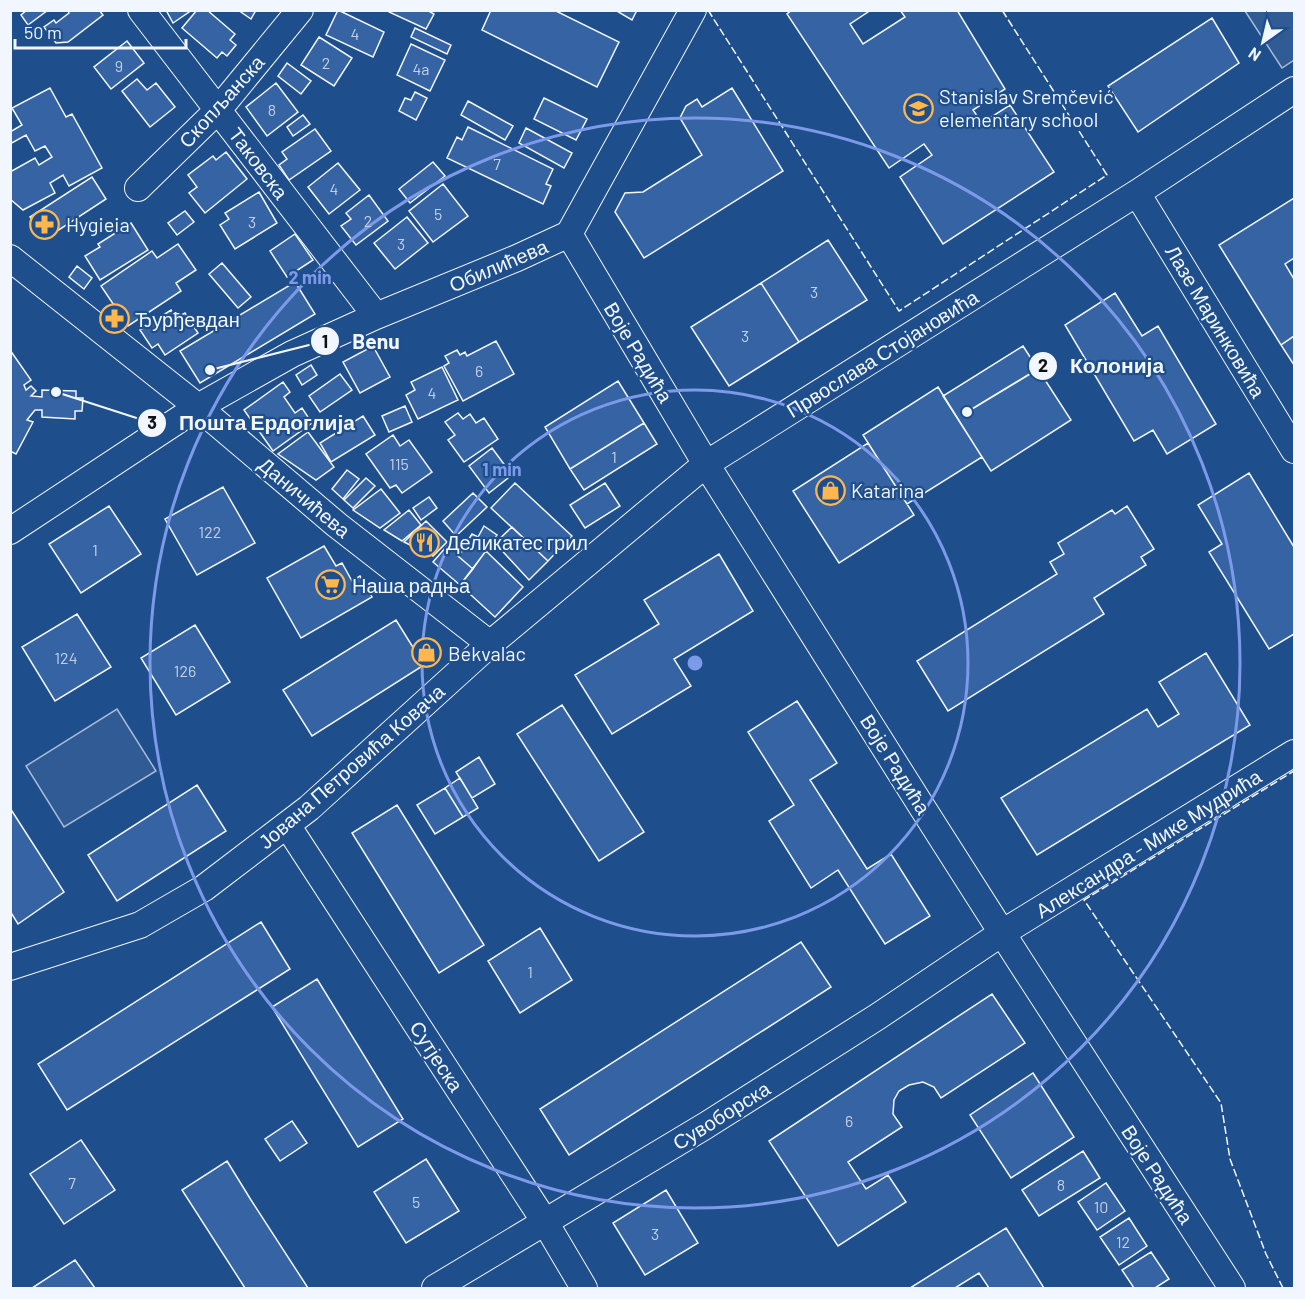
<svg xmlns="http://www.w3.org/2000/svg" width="1305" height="1299" viewBox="0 0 1305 1299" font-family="Barlow,sans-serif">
<rect width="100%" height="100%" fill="#1f4e8c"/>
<path fill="#305b95" stroke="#a8bbd7" stroke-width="1.5" d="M1245 11H1294V60L1282 68Z
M117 709 156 771 64 827 26 766Z"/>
<path fill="#3563a3" stroke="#f2f6ff" stroke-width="1.5" d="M27 10H48L28 25 21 15Z
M68 10H99L103 15 68 42 56 43 44 27 54 20 56 23 69 13Z
M166 10H192L173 23Z
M197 10H207L235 34 230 40 236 45 227 56 222 52 217 58 182 28Z
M238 10H256L251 19Z
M338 10 384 32 373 57 326 35Z
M390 10H427L434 14 426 29 389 12Z
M491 10H554L619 42 597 87 482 30Z
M615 10H637L632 20Z
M792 10H871L850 24 863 44 905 17 900 10H957L1005 89 973 110 982 123 1010 105 1054 172 943 244 900 177 932 155 924 144 889 168 787 14Z
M1212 18 1239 63 1138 132 1108 86Z
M415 28 451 45 447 54 411 37Z
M319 37 352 58 334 86 301 65Z
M127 41 144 63 111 89 94 67Z
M411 44 445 60 430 91 397 75Z
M287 63 311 81 301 94 278 76Z
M137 79 147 90 156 83 175 107 150 127 122 91Z
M276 83 298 112 267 136 246 107Z
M50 88 66 117 72 114 102 168 69 186 63 175 50 183 55 193 23 210 10 199V172L35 158 39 165 52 157 45 146 35 151 26 135 10 144V132L22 125 12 108Z
M732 88 783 171 644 258 615 212 625 193 643 192 702 155 680 118 686 106 697 99 702 107Z
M415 92 427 98 416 120 399 111 405 98 411 100Z
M544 98 587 119 576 140 534 119Z
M468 101 513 126 505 140 461 115Z
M303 115 310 124 293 136 287 127Z
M468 127 553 169 546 184 551 186 543 204 447 158 457 137 462 140Z
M526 128 572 153 564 168 519 143Z
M315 129 331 151 289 180 279 165 287 159 282 152Z
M226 152 247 179 205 213 189 193 197 187 188 175 213 156 216 160Z
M433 162 445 176 410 203 399 189Z
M338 163 360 190 329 214 308 187Z
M92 177 106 199 45 239 30 217Z
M443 184 468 216 433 242 409 211Z
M259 192 277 223 235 249 220 225 229 219 225 213Z
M369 195 388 221 356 245 341 226 351 219 346 213Z
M1294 198V258L1285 264 1294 279V336L1281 345 1219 245Z
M185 211 194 222 177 235 168 223Z
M407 217 428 243 395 269 374 243Z
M131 223 148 250 100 280 85 256 100 247 98 244Z
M295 234 313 260 287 277 270 251Z
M828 240 867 300 799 342 761 283Z
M178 244 196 270 176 283 181 291 128 326 101 286 152 251 157 258Z
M222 263 251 297 238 308 209 274Z
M77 266 92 278 84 289 69 277Z
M295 282 315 314 200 383 180 351Z
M761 283 799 342 729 386 691 327Z
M1115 293 1142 336 1158 326 1216 424 1167 454 1153 430 1134 441 1065 325Z
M171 310 176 318 185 313 198 333 165 355 158 344 152 348 140 330Z
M1294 336V365L1281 345Z
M496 341 514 374 463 401 444 366 449 363 445 356 457 350 460 355 465 352 467 356Z
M373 346 390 377 360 393 343 362Z
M1023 346 1071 420 991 471 943 396Z
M10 350 31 380 24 385 26 390 31 386 36 391 31 396 42 397V390L76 391V398H83L82 411H75V419L42 417V410H35L27 420 33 422 16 454 10 451Z
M311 365 317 375 302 385 296 375Z
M442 367 458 400 418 419 406 395 415 390 411 382Z
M340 374 352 390 320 412 309 396Z
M618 381 644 423 570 469 545 427Z
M283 382 290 392 284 397 295 413 302 408 312 423 273 451 244 410Z
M938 387 982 457 907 504 863 435Z
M405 406 412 422 389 432 382 416Z
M458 413 463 419 470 414 476 423 484 418 498 439 464 462 448 440 455 435 445 422Z
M363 416 375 435 331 462 320 443Z
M644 423 657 444 584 490 570 469Z
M308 432 334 467 316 480 278 454Z
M393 435 400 446 409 440 432 472 402 493 396 485 390 488 366 454Z
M868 443 914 515 839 563 793 491Z
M492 448 512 475 489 493 469 466Z
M347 470 359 479 343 499 332 489Z
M1249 473 1294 547V634L1269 649 1209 552 1222 544 1198 505Z
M366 478 375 486 353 508 344 500Z
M515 483 572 536 548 561 491 508Z
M605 483 620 506 585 528 570 505Z
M223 487 255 543 197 575 165 519Z
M381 489 400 513 380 528 353 510Z
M473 493 487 507 456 536 443 521Z
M429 497 437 508 421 520 413 508Z
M109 506 141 554 81 593 49 544Z
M1127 506 1154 549 1141 557 1146 565 1094 598 1104 614 948 711 917 661 1057 574 1050 562 1064 554 1058 543 1112 510 1115 514Z
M409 510 421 525 402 541 384 530Z
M426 521 447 542 433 556 404 542Z
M484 526 497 535 473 569 458 556 472 534 478 537Z
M512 527 548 561 529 580 495 543Z
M454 538 465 548 458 556 473 569 460 585 433 562Z
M324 546 336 566 342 563 352 581 360 576 372 597 301 638 267 578Z
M486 551 523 587 495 617 460 585Z
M719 554 753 611 674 659 691 686 612 734 575 675 659 624 644 600Z
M77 614 111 667 55 701 22 647Z
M396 620 424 665 312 736 283 690Z
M195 625 230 682 176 715 141 658Z
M1206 653 1250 725 1037 855 1001 798 1147 709 1158 727 1179 714 1159 682Z
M797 701 837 763 810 780 867 869 891 854 930 916 885 944 838 870 811 888 769 821 794 805 748 732Z
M562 705 644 832 599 861 517 734Z
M479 757 495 784 472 798 456 772Z
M460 778 478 808 463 817 445 788Z
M197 785 226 831 117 901 88 855Z
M445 788 463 817 435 834 417 805Z
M397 805 484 945 439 973 352 833Z
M10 808 64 892 18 924 10 911Z
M261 922 290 969 67 1110 38 1064Z
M540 928 572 980 520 1013 488 961Z
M801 942 831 987 569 1155 540 1109Z
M317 979 403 1119 358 1147 272 1007Z
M992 994 1025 1043 941 1098 934 1087 923 1082 909 1085 899 1091 894 1100 893 1114 902 1127 848 1162 866 1189 888 1175 906 1202 838 1246 769 1141Z
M1033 1073 1074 1137 1011 1178 970 1115Z
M292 1121 307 1143 280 1161 265 1139Z
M81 1140 115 1190 64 1224 30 1174Z
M1083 1151 1100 1178 1039 1216 1022 1190Z
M426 1159 459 1211 406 1243 374 1192Z
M227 1161 251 1200 308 1288H245L182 1190Z
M1106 1183 1125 1211 1097 1230 1078 1202Z
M666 1190 698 1243 645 1275 613 1223Z
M1129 1218 1147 1246 1119 1265 1100 1237Z
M1006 1228 1044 1288H989L979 1273 955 1288H910Z
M1151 1252 1169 1279 1155 1288H1134L1122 1270Z
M75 1260 95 1288H32Z"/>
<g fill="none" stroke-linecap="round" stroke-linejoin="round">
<defs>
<path id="minor" d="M141 10 376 316
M138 188 218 110 300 10
M1137 193 1294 450
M569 234 706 464 922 807 1020 961 1232 1288
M10 258 198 407 337 525 490 644
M10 531 198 407 292 354 376 316 517 258 569 234 693 10
M287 825 545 1222 584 1288
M10 967 140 925 204 888 309 808 490 644 706 464 1137 193 1294 90
M435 1288 705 1126 877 1017 1002 933 1294 753"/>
</defs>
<use href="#minor" stroke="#f2f6ff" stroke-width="28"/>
<use href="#minor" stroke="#1f4e8c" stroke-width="26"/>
<path stroke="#f2f6ff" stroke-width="1.5" stroke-dasharray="8 3" stroke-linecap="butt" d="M708 10 899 311 1107 175 1002 10
M1283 1288 1266 1254 1230 1159 1221 1103 1084 900 1294 771"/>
</g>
<g fill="none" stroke="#7d9aea" stroke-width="3">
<circle cx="695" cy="663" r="273"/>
<circle cx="695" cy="663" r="545"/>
</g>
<defs>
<symbol id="school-ring" viewBox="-11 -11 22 22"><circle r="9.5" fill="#1f4e8c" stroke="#ffb74d" stroke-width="1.5"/><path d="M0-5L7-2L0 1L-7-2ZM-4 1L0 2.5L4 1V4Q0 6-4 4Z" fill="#ffb74d"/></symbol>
<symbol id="pharmacy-ring" viewBox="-11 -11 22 22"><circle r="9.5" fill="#1f4e8c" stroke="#ffb74d" stroke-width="1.5"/><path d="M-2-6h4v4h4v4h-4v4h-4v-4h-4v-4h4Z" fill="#ffb74d"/></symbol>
<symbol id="shop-ring" viewBox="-11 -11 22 22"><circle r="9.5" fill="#1f4e8c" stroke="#ffb74d" stroke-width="1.5"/><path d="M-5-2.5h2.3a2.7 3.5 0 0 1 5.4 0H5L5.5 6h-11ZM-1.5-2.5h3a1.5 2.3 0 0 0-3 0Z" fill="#ffb74d"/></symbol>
<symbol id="restaurant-ring" viewBox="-11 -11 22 22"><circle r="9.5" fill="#1f4e8c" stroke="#ffb74d" stroke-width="1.5"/><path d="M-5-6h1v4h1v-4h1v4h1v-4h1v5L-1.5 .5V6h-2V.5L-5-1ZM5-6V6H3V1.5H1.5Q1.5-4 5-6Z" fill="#ffb74d"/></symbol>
<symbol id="supermarket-ring" viewBox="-11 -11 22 22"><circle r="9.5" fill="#1f4e8c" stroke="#ffb74d" stroke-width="1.5"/><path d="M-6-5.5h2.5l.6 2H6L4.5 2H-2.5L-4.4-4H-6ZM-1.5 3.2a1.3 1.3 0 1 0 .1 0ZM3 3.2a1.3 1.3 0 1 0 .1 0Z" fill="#ffb74d"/></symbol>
</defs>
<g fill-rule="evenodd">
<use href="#school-ring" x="902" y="92" width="33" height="33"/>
<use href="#pharmacy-ring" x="28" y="208" width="33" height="33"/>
<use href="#pharmacy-ring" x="98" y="302" width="33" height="33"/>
<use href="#shop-ring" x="814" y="474" width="33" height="33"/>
<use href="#restaurant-ring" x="408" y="526" width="33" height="33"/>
<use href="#supermarket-ring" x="314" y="568" width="33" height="33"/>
<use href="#shop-ring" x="410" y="636" width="33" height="33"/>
</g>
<g text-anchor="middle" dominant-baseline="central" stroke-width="4.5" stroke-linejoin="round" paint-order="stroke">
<g font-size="16" fill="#c3d1e8">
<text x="355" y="33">4</text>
<text x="326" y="62">2</text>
<text x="119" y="65">9</text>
<text x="421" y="68">4a</text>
<text x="272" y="109">8</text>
<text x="497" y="163">7</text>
<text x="334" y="188">4</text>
<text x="438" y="213">5</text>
<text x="368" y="220">2</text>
<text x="252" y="221">3</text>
<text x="401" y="243">3</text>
<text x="814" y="291">3</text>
<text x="745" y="335">3</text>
<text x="479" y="370">6</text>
<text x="432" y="392">4</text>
<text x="614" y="456">1</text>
<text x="399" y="463">115</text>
<text x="210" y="531">122</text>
<text x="95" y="549">1</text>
<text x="66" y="657">124</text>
<text x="185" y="670">126</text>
<text x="530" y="971">1</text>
<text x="849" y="1120">6</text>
<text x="72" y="1182">7</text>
<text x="1061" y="1184">8</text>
<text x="416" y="1201">5</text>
<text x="1101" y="1206">10</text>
<text x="655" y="1233">3</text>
<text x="1123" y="1241">12</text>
</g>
<g font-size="20" fill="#f2f6ff" stroke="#1f4e8c" text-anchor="start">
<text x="939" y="96">Stanislav Sremčević<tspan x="939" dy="23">elementary school</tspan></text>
<text x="66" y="224">Hygieia</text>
<text x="135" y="319">Ђурђевдан</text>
<text x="851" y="490">Katarina</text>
<text x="446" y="542">Деликатес грил</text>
<text x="352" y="585">Наша радња</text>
<text x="448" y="653">Bekvalac</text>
</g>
<g font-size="20" fill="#f2f6ff" stroke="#1f4e8c">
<text transform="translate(221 101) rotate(-48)">Скопљанска</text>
<text transform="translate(259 163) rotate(53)">Таковска</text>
<text transform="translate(498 265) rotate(-23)">Обилићева</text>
<text transform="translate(1216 321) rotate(59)">Лазе Маринковића</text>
<text transform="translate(639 352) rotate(59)">Воје Радића</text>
<text transform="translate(882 353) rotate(-32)">Првослава Стојановића</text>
<text transform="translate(305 497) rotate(40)">Даничићева</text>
<text transform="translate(896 764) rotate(58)">Воје Радића</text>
<text transform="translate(351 766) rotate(-41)">Јована Петровића Ковача</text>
<text transform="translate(1148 843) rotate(-32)">Александра - Мике Мудрића</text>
<text transform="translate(437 1056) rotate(57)">Сутјеска</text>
<text transform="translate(721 1115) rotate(-32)">Сувоборска</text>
<text transform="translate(1158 1174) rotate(57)">Воје Радића</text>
</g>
</g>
<circle cx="695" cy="663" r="9" fill="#7d9aea" stroke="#1f4e8c" stroke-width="3"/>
<g font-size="18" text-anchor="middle" font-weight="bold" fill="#7d9aea" stroke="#1f4e8c" stroke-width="4.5" stroke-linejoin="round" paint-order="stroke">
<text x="310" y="284">2 min</text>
<text x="502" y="476">1 min</text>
</g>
<path fill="none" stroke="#f2f6ff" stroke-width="2" d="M210 370L325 341M967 412L1043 366M56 392L152 423"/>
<g fill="#f2f6ff" stroke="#1f4e8c" stroke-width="2">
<circle cx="210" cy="370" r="6"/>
<circle cx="967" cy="412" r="6"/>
<circle cx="56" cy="392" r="6"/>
<circle cx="325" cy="341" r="15"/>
<circle cx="1043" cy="366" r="15"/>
<circle cx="152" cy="423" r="15"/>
</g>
<g font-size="18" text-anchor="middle" font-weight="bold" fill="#111">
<text x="325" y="348">1</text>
<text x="1043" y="372">2</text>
<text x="152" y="429">3</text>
</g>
<g font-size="21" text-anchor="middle" font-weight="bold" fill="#f2f6ff" stroke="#1f4e8c" stroke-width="4.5" stroke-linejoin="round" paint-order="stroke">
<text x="376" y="349">Benu</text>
<text x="1117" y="373">Колонија</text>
<text x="267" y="430">Пошта Ердоглија</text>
</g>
<rect width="1305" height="1299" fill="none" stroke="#f2f6ff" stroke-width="24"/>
<g transform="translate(1263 42) rotate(214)" stroke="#1f4e8c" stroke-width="4.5" paint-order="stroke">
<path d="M0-4.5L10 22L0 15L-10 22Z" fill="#f2f6ff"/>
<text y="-9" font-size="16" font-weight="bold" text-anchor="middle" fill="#f2f6ff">N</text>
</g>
<path d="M15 39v9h171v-9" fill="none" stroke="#f2f6ff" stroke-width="3"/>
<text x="24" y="39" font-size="18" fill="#f2f6ff" stroke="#1f4e8c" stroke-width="4.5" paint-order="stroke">50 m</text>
</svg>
